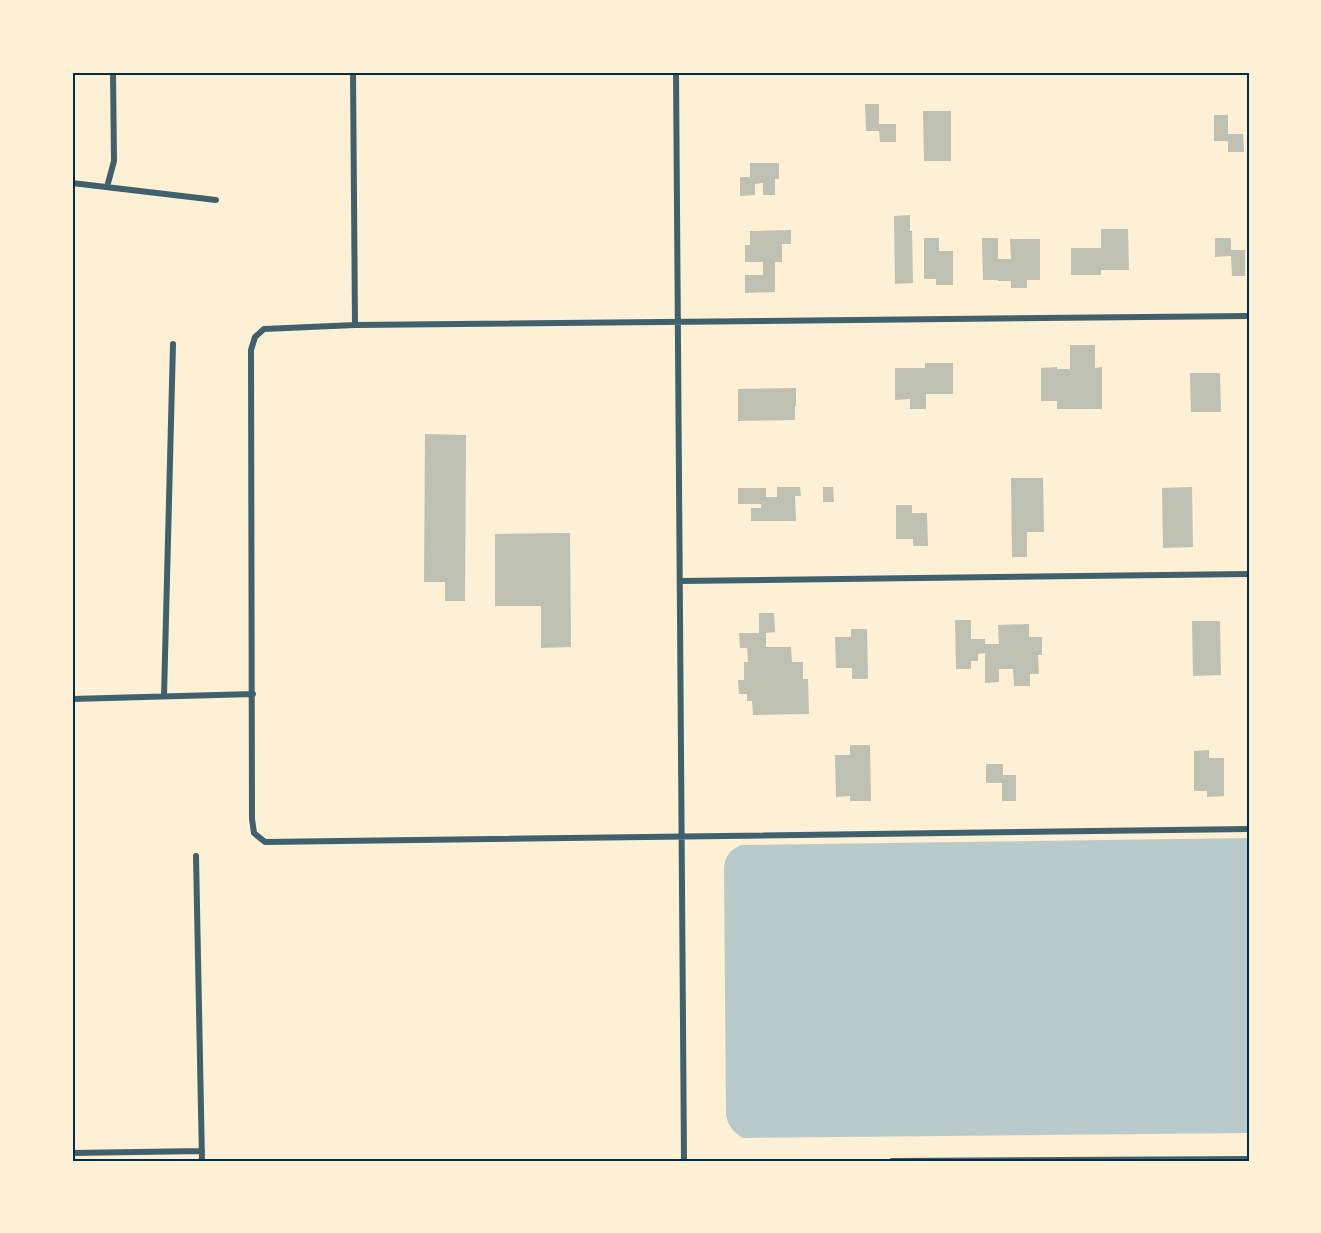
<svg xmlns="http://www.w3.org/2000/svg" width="1321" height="1233" viewBox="0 0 1321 1233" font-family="'Golos Text',sans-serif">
<rect width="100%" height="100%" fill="#fdf0d5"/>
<path fill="#b9caca" d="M1249 838V1133L743 1138C734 1133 728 1126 726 1115L724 868C725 856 730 850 741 845Z"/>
<path fill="#bec0b2" d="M865 104H879V124H896V142H880L879 131H866Z
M923 111H951V161H924Z
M1214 115H1228V134H1243L1244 152H1228V141H1214Z
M750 163H779V179H775V195H763V183L755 184V195L740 196V177H750Z
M910 215V231H912L913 283 895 284 894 216Z
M1101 229H1128L1129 270H1101V275H1071V248H1101Z
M791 230V244H782V262H775V292L745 293V275H763V262H745V245H750V231Z
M924 238H939V251H953V285H936V279H924Z
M982 238H998V259H1011L1010 239H1040V280H1027V288H1011V281H998V280H983Z
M1215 238H1231V250H1245V276H1232L1231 256 1215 257Z
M1070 345H1095V368L1102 367V409H1057V401H1041V368L1057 367V369H1070Z
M925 363H953V394H926V409H910V399L895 400V368H925Z
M1190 373H1220L1221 412H1191Z
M796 388V406H795V420L738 421V389Z
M425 434 466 435 465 601H445V582H424Z
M1011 478H1043L1044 532H1027V557H1012Z
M777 487H800L801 496H795L796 521H751V508H761V504H738V488H766V497H777Z
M823 487H833L834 502H823Z
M1192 487 1193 547 1163 548 1162 488Z
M896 505H912V513H927L928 546H913V539H896Z
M570 533 571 647 541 648V606H495V534Z
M759 613H774L775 632 766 633V647H791L792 662H803V679H808L809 714 753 715 752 701H747V694H739L738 680H744V662H748L747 648H740L739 633H759Z
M955 620H971V639H985V644H999L998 625 1029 624V637H1042V655H1038L1039 674H1030V686H1014L1013 669H999V682L985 683V653L978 654V661H971V669H956Z
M1192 621H1220L1221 675 1193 676Z
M851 629H867L868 679H852V668H836L835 637H851Z
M850 745H870L871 801H850V796L836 797 835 755H850Z
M1209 750V758H1224V796L1207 797V791H1194V751Z
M986 764H1003V775H1016V801H1002V783H986Z"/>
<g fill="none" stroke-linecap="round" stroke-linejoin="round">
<path stroke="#3f606c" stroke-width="6" d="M353 72 355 325
M676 72 684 1161
M72 183 216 200
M107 187 114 161 113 72
M1249 316 355 325 264 329 255 337 251 350 252 819 254 833 265 842 1249 829
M680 581 1249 574
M164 696 173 344
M72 699 253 694
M196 856 202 1161
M72 1153 202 1151
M892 1161 1249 1159"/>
</g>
<rect width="1321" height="1233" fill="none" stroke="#fdf0d5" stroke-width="147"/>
<rect x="74" y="74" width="1174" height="1086" fill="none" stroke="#003049" stroke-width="2"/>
</svg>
